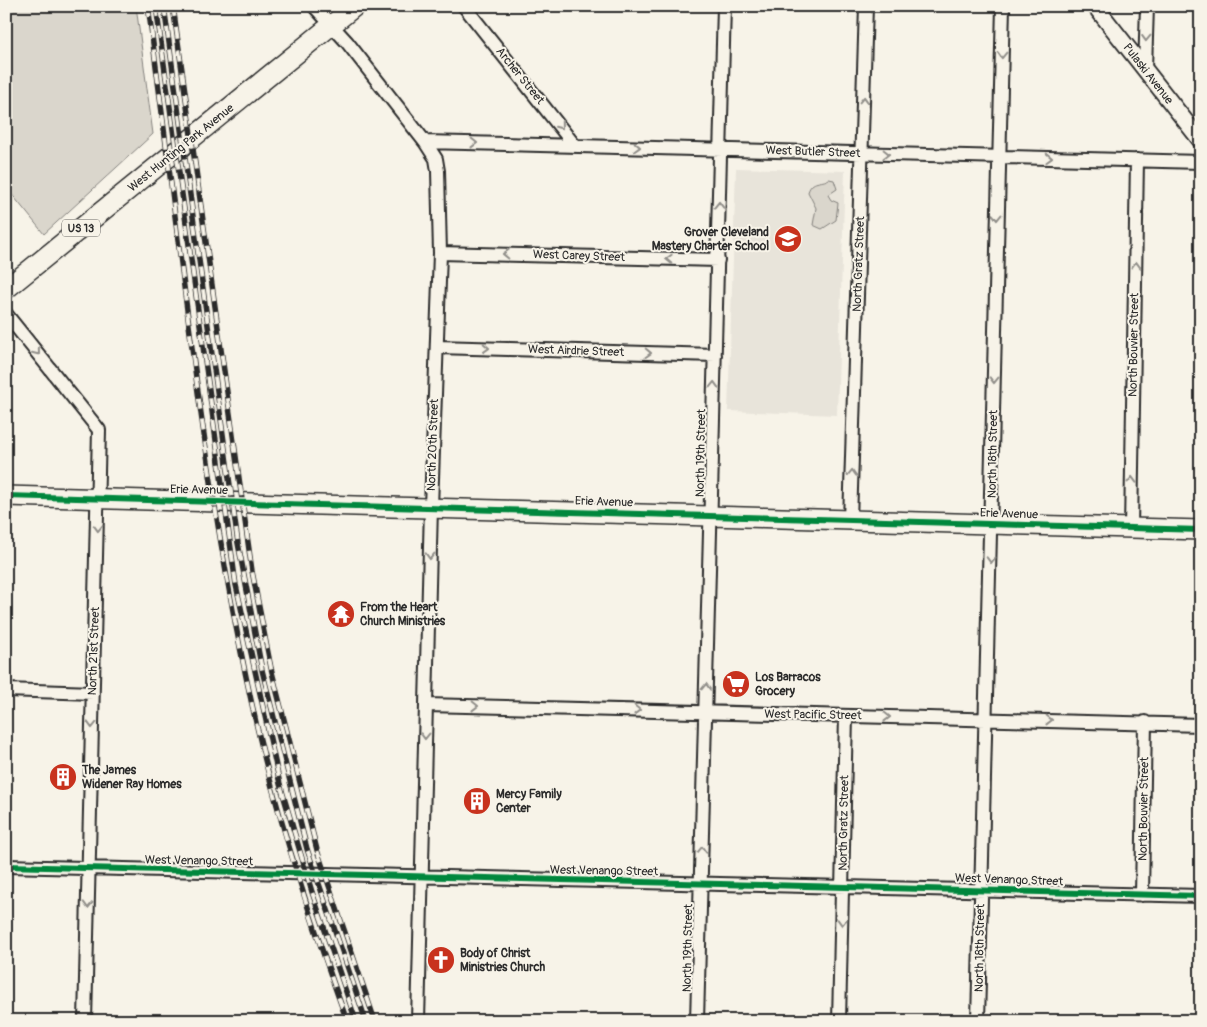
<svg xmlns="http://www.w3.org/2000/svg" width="1207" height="1027" viewBox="0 0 1207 1027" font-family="Pangolin,sans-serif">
<rect width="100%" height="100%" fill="#f7f3e8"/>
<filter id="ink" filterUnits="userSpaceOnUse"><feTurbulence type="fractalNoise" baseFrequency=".02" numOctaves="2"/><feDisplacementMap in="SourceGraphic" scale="10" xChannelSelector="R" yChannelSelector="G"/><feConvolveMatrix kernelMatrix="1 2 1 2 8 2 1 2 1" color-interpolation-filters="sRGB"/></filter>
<g filter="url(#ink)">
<path fill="#e8e4da" d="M736 168 845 171 837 415 728 411Z"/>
<path fill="#dad6cc" stroke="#82807c" d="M6 6H136L153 134 44 234 6 187Z
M829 179 834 180 837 189 828 195 831 200 838 203 836 220 822 229 813 225 816 208 808 192C812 179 821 184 829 179Z"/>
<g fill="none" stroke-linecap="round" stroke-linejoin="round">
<defs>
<path id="minor" d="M314 6 347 42 425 142 436 159 438 171 440 253 431 507 418 1021
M464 6 575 146
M1145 69 1147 6
M425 142 1201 162
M440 253 718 260
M6 314 99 430 85 1021
M437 347 715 355
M850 521 866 6
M1131 529 1137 160
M6 690 93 693
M426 705 1201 725
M6 866 1201 896
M1142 895 1145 722
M697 1021 724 6
M839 1021 846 716
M978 1021 1003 6"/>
<path id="tertiary" d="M1095 6 1201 141"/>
<path id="primary" d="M6 289 355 6
M6 496 1201 530"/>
</defs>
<use href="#minor" stroke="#2b2b2b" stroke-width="16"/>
<use href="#tertiary" stroke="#2b2b2b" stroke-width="19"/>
<use href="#primary" stroke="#2b2b2b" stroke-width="22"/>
<use href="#minor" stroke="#f7f3e8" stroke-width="12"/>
<use href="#tertiary" stroke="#f7f3e8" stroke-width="15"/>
<use href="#primary" stroke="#f7f3e8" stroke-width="19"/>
<defs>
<path id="rail" d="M148 6C181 247 203 490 257 727 280 827 312 924 347 1021
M156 6 236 585 280 784 312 892 356 1021
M164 6 238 543 262 670 307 849 366 1021
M173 6 252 571 271 668 317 850 375 1021"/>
</defs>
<use href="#rail" stroke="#2b2b2b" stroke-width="5.5"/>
<use href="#rail" stroke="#f7f3e8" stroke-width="4" stroke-dasharray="11" stroke-linecap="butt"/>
<defs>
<path id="cycleway" d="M6 496 1201 530
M6 866 1201 896"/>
</defs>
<use href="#cycleway" stroke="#f7f3e8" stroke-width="9"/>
<use href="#cycleway" stroke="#00873e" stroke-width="6"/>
</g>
<defs><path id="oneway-chevron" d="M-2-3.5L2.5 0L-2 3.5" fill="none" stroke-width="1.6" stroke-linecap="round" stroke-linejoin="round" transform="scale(1.25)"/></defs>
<g stroke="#918f8a">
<use href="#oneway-chevron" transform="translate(1146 38) rotate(92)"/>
<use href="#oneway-chevron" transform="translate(1002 55) rotate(92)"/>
<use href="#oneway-chevron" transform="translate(864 100) rotate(-88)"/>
<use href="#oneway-chevron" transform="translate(560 126) rotate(51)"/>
<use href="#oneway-chevron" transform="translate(474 143) rotate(1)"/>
<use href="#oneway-chevron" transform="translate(637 147) rotate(2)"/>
<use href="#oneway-chevron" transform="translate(886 154) rotate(1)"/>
<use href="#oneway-chevron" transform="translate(1049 158) rotate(2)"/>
<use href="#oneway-chevron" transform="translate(719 205) rotate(-89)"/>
<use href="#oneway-chevron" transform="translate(997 217) rotate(91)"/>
<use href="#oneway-chevron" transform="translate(506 254) rotate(-178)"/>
<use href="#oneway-chevron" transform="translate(669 259) rotate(-178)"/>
<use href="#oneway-chevron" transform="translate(1136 265) rotate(-89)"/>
<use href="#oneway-chevron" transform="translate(486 348) rotate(2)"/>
<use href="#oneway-chevron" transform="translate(37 352) rotate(51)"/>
<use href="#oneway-chevron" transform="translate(648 353) rotate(2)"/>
<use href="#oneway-chevron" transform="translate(994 380) rotate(91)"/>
<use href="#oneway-chevron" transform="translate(714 385) rotate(-88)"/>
<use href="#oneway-chevron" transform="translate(852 473) rotate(-88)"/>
<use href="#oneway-chevron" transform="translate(1132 480) rotate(-89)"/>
<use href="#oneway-chevron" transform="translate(98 528) rotate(92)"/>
<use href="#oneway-chevron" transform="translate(430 556) rotate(91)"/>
<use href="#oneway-chevron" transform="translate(991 560) rotate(91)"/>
<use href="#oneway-chevron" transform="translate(706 687) rotate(-88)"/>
<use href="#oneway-chevron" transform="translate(475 706) rotate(1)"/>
<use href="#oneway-chevron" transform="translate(637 710) rotate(1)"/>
<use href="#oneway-chevron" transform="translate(887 717) rotate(1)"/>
<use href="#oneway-chevron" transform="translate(1049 720) rotate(1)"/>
<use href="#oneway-chevron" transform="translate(92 725) rotate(91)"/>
<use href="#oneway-chevron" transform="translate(425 736) rotate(91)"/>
<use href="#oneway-chevron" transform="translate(702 850) rotate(-88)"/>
<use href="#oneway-chevron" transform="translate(88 905) rotate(92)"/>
<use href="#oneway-chevron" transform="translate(842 922) rotate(92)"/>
</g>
</g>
<defs>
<symbol id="school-disc" viewBox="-11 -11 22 22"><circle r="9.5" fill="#c8321e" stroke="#f7f3e8"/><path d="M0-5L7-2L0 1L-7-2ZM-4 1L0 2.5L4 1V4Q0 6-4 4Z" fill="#fff"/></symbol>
<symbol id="temple-disc" viewBox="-11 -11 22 22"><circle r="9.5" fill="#c8321e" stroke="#f7f3e8"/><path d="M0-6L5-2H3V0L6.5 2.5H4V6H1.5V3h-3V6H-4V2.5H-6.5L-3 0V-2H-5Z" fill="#fff"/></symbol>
<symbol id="supermarket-disc" viewBox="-11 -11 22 22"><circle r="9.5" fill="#c8321e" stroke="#f7f3e8"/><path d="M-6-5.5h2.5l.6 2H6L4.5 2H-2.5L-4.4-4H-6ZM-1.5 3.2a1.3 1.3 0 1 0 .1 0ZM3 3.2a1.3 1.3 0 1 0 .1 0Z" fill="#fff"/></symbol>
<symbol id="building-disc" viewBox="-11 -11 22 22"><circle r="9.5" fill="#c8321e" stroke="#f7f3e8"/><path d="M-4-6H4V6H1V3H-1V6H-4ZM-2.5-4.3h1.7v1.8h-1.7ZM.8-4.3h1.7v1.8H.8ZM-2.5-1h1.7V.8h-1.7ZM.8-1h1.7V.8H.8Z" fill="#fff"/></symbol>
<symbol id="church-disc" viewBox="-11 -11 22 22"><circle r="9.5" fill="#c8321e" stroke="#f7f3e8"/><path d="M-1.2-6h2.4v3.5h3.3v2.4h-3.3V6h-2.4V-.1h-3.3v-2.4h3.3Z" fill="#fff"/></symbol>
</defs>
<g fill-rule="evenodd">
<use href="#school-disc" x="772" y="223" width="32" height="32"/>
<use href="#temple-disc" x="325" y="598" width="32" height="32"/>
<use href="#supermarket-disc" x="720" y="668" width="32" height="32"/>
<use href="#building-disc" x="47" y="761" width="32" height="32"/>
<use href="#building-disc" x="461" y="785" width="32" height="32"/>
<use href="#church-disc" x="425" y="944" width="32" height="32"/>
</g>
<g text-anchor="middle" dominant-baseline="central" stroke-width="4" stroke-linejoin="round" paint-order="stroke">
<rect fill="#f7f3e8" stroke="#686764" stroke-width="1" x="62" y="219.5" width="38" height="17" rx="4"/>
<g font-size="11" font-weight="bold" fill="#2b2b2b">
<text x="81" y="228">US 13</text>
</g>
<g font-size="12" fill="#2b2b2b" stroke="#f7f3e8">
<text transform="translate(1148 74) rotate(52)">Pulaski Avenue</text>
<text transform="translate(520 76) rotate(51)">Archer Street</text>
<text transform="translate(181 148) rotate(-39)">West Hunting Park Avenue</text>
<text transform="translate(813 152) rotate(2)">West Butler Street</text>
<text transform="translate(579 256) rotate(2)">West Carey Street</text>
<text transform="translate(859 264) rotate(-88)">North Gratz Street</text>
<text transform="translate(1134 345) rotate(-89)">North Bouvier Street</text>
<text transform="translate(576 351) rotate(2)">West Airdrie Street</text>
<text transform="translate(433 445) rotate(-88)">North 20th Street</text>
<text transform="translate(701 453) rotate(-89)">North 19th Street</text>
<text transform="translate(993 454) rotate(-89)">North 18th Street</text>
<text transform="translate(199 490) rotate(1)">Erie Avenue</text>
<text transform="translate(604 502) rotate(2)">Erie Avenue</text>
<text transform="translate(1009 514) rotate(2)">Erie Avenue</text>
<text transform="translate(94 651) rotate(-88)">North 21st Street</text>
<text transform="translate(813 715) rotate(1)">West Pacific Street</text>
<text transform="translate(1144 809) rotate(-89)">North Bouvier Street</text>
<text transform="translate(844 823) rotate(-89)">North Gratz Street</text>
<text transform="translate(199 861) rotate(1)">West Venango Street</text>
<text transform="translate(604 871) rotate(1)">West Venango Street</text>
<text transform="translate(1009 880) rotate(2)">West Venango Street</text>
<text transform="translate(688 948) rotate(-89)">North 19th Street</text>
<text transform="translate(980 948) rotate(-89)">North 18th Street</text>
</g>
<g font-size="12" font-weight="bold" fill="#2b2b2b" stroke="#f7f3e8" text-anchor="start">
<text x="769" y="232" text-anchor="end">Grover Cleveland<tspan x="769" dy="14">Mastery Charter School</tspan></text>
<text x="360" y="607">From the Heart<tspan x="360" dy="14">Church Ministries</tspan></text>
<text x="755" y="677">Los Barracos<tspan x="755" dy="14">Grocery</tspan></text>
<text x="82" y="770">The James<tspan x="82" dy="14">Widener Ray Homes</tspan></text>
<text x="496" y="794">Mercy Family<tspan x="496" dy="14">Center</tspan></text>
<text x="460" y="953">Body of Christ<tspan x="460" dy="14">Ministries Church</tspan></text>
</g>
</g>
<rect width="1207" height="1027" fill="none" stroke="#f7f3e8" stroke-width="25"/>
<rect x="12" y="12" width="1182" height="1002" fill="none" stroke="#2b2b2b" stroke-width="2" filter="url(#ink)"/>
</svg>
